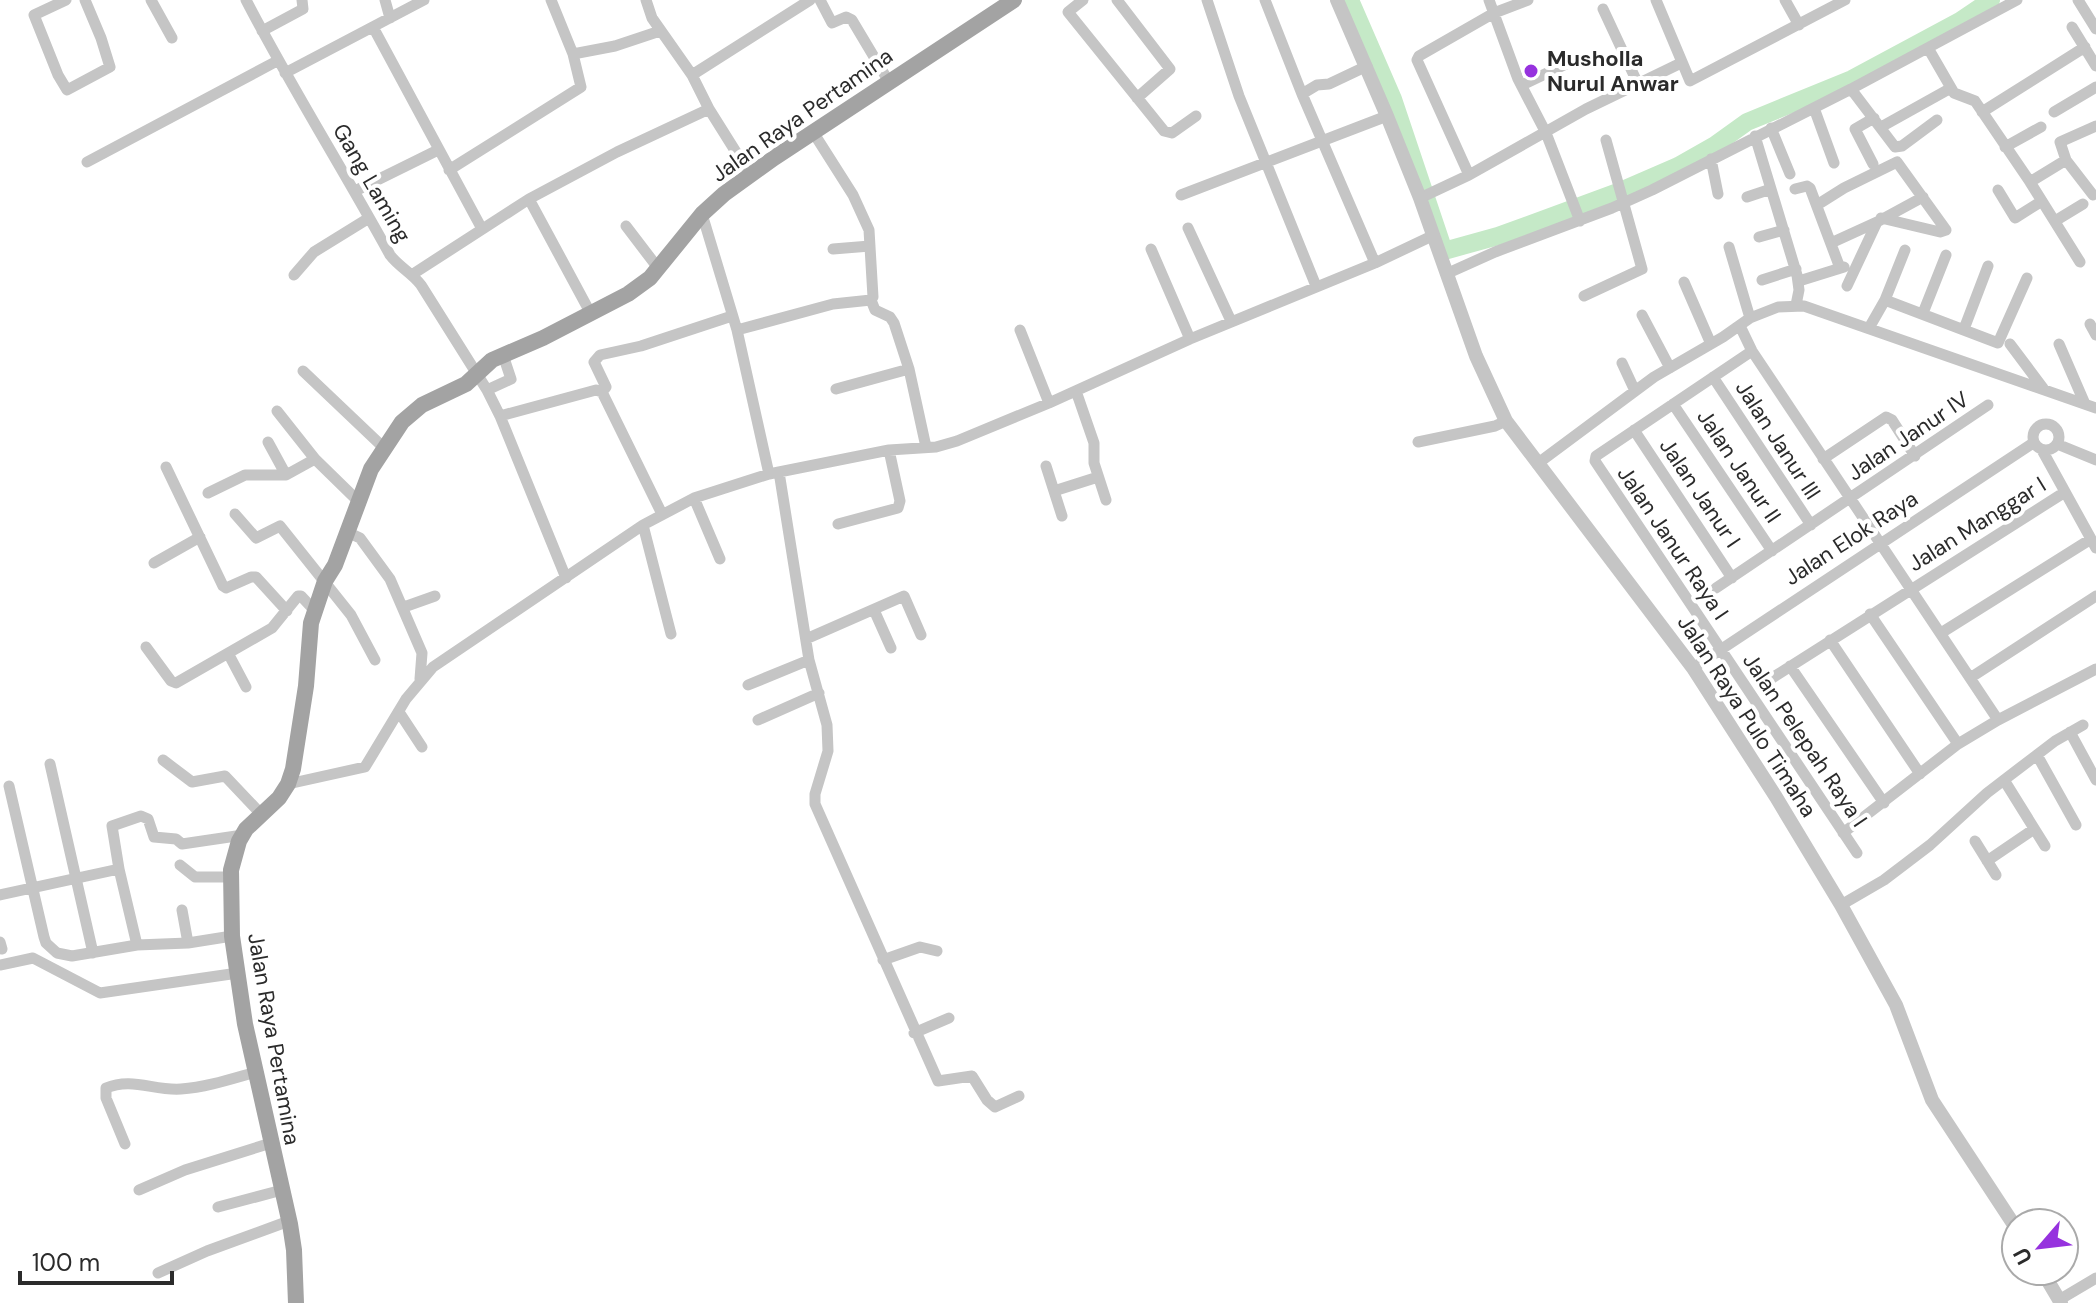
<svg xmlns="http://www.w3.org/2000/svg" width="2096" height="1303" viewBox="0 0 2096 1303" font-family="'DM Sans',sans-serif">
<rect width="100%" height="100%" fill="#fff"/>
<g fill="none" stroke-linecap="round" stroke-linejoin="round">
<path stroke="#c5e9c7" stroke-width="18" d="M1350 0 1393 99 1444 251 1498 236 1618 192 1678 166 1715 145 1747 122 1852 79 1960 21 1991 0"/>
<path stroke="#c5c5c5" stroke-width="11" d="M66 0 34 15 58 75 67 90 110 67 101 38 85 0
M151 0 172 38
M246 0C291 87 343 169 390 255 399 267 412 273 421 285L487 390 500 416 566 578
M385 0 390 18
M646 0 652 18 692 75 709 109 751 176
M820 0 832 23 846 17 852 20 889 82
M1083 0 1068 12 1164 131 1172 133 1196 116
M1117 0 1170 69 1137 98
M1207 0 1239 96 1316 286
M1265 0 1302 94 1375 263
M1489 0 1518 79 1546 133 1580 221
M1656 0 1690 81 1845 0
M1785 0 1799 25
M2078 0 2096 29
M1603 9 1638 84
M373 27 482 229
M2072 27 2096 66
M262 31 303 9 302 0
M1928 48 1954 93 1975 101 2030 182 2066 160 2060 142 2096 126
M573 54 615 46 660 31
M285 73 424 0
M692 75 810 0
M1522 85 1566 64
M1851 89 1895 147 1902 146 1937 120
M1302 94 1317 85 1329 84 1367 66
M1814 108 1834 163
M1982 112 2085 47
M2054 112 2096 87
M1881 127 1951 88
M1771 128 1790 174
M813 132 853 195 869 230 873 297 871 300 875 310 890 317 894 323 909 369 926 447
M1755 136 1797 275 1799 290 1796 305
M2005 147 2041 127
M1711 159 1718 194
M2066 160 2093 195
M87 162 277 61
M1873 164 1855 129 1874 118
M449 170 581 87 573 54 551 0
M1469 175 1417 60 1419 56 1494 13 1528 0
M2030 182 2080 262
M1795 189 1807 186 1810 188 1840 268
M1998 190 2015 218 2042 201
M355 191 438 150
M1181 195 1387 116
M1747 197 1771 189
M1420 198 1469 175 1586 109 1681 63
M529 199 591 314
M1817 205 1844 188 1897 162 1946 230 1940 232 1881 218
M702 214 737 330 769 474
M2055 221 2083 204
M626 226 658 268
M1188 228 1231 321
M1759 237 1784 230
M1831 243 1877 222
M1729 247 1750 318
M833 249 870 246
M1151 249 1190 339
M413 274 529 199 617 152 709 109
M1446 274 1495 252 1612 208 1652 190 1851 89 2017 0
M294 275 314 252 369 218
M1762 280 1796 269
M1799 281 1844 267
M1684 282 1711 344
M1847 286 1877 222 1923 197
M1584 296 1642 269 1606 140
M1885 300 1998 343 2027 278
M1923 313 1946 255
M1642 315 1670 368
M2090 324 2096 335
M1740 326 1752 351 1998 720
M1869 328 1885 300 1905 250
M1964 329 1988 266
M737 330 833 304 871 300
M1020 330 1049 403
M2010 344 2043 388
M2059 344 2085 404
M1752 351 1596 456 1595 461 1857 853
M1622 363 1635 391
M303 371 384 448
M1713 377 1811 525
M836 389 909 369
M487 390 511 379 503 355
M1076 391 1094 443V463L1106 500
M602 392 606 387 594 362 600 355 641 346 732 316
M1673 404 1772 551
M277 411 315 459 358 501
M500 416 596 390 602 392 662 514
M2033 437a13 13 0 1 1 26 0a13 13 0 1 1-26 0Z
M1634 430 1732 578
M268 442 286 475
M1418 442 1495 426 1506 421
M2057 444 2096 460
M2042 450 2096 548
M1823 459 1886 417 1892 420 1915 456
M1537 464 1654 377 1723 337 1750 318 1778 307 1804 306 2096 408
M1046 466 1062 516
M166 467 223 586 226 588 251 577H256L287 611
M779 472 809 660 827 725 828 751 815 794V804L938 1081 972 1076 987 1100 995 1107 1019 1096
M1054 491 1098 477
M208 493 245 475H286L315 459
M694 498 720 559
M235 514 256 538 280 526 351 615 375 660
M838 524 898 508 900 501 889 450
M643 525 671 634
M347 532 360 538 390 579 422 653 420 679
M154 563 200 537
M1716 588 1988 405
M404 607 435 596
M874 610 891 648
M1870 614 1958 744
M1941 633 2091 539
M806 639 904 596 921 635
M1830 640 1920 774
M146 647 171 681 176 683 272 628 298 596H301L315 611
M228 653 246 687
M1790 666 1884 803
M1693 668 2033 443
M1772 678 2065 492
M1970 678 2096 596
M748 685 809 660
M399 712 422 747
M758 720 819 693
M2070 732 2096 780
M2037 755 2076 825
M163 760 192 782 225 776 261 814
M50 764 93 953
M2004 780 2045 846
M288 784 365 767 406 699 433 667 643 525 694 498 769 474 889 450 936 447 957 441 1049 403 1190 339 1375 263 1432 236
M9 786 44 937 46 943 57 953 72 956 137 945 188 943 232 936
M1843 833 1958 744 1998 720 2096 669
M1975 841 1996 875
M1987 861 2034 829
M180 865 195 877H231
M119 869 137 945
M0 895 119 869 112 826 141 816 148 819 154 837 176 839 182 844 243 835
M1841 905 1884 880 1930 845 1987 793 2055 741 2083 725
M182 910 188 943
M0 942 2 949
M883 960 920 947 937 951
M0 965 33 958 100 993 238 973
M914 1033 949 1018
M125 1144 106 1098V1088C132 1077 154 1091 181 1089 207 1087 231 1079 256 1072
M139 1190 185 1170 271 1143
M218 1207 282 1190
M158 1273 207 1251 289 1221
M2059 1300 2096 1278"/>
<path stroke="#c5c5c5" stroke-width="14" d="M1337 0 1387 116 1420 198 1476 356 1506 421 1693 668 1776 797 1841 905 1896 1005 1932 1100 2016 1228
M2042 1271 2061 1303"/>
<path stroke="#a3a3a3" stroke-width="16" d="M296 1303 294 1250 290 1224 245 1024 232 936 231 870 239 841 246 829 279 798 288 784 293 769 306 686 311 623 325 581 335 565 371 469 402 422 422 405 466 384 492 360 543 338 628 294 650 278 702 214 724 194 774 158 1014 0"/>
</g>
<circle fill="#9632de" stroke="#fff" stroke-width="3" cx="1531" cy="71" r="8"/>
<g text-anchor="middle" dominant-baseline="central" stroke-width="8" stroke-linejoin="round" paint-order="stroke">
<g font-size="22" font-weight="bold" fill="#2b2b2b" stroke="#fff" text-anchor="start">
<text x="1547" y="58">Musholla<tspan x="1547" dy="25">Nurul Anwar</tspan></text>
</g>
<g font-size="22" fill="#2b2b2b" stroke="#fff">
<text transform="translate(802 115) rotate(-35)">Jalan Raya Pertamina</text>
<text transform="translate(372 183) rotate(60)">Gang Laming</text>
<text transform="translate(1908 436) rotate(-34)">Jalan Janur IV</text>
<text transform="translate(1778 440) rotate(57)">Jalan Janur III</text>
<text transform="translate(1739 466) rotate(56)">Jalan Janur II</text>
<text transform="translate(1700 493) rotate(56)">Jalan Janur I</text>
<text transform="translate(1977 524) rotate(-32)">Jalan Manggar I</text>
<text transform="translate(1851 538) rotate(-33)">Jalan Elok Raya</text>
<text transform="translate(1673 543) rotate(56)">Jalan Janur Raya I</text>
<text transform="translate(1747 716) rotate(57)">Jalan Raya Pulo Timaha</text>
<text transform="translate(1805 740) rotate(56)">Jalan Pelepah Raya I</text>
<text transform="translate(274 1039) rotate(80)">Jalan Raya Pertamina</text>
</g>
</g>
<g transform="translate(2040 1247) rotate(242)"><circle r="38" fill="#ffffff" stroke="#aaaaaa" stroke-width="2"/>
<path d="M0-6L14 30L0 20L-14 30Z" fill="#9632de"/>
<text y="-12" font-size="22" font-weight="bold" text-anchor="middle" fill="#2b2b2b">U</text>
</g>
<path d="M20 1271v12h152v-12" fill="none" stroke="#2b2b2b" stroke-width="4"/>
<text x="32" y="1271" font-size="24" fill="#2b2b2b" stroke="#ffffff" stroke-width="6" paint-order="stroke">100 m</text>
</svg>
